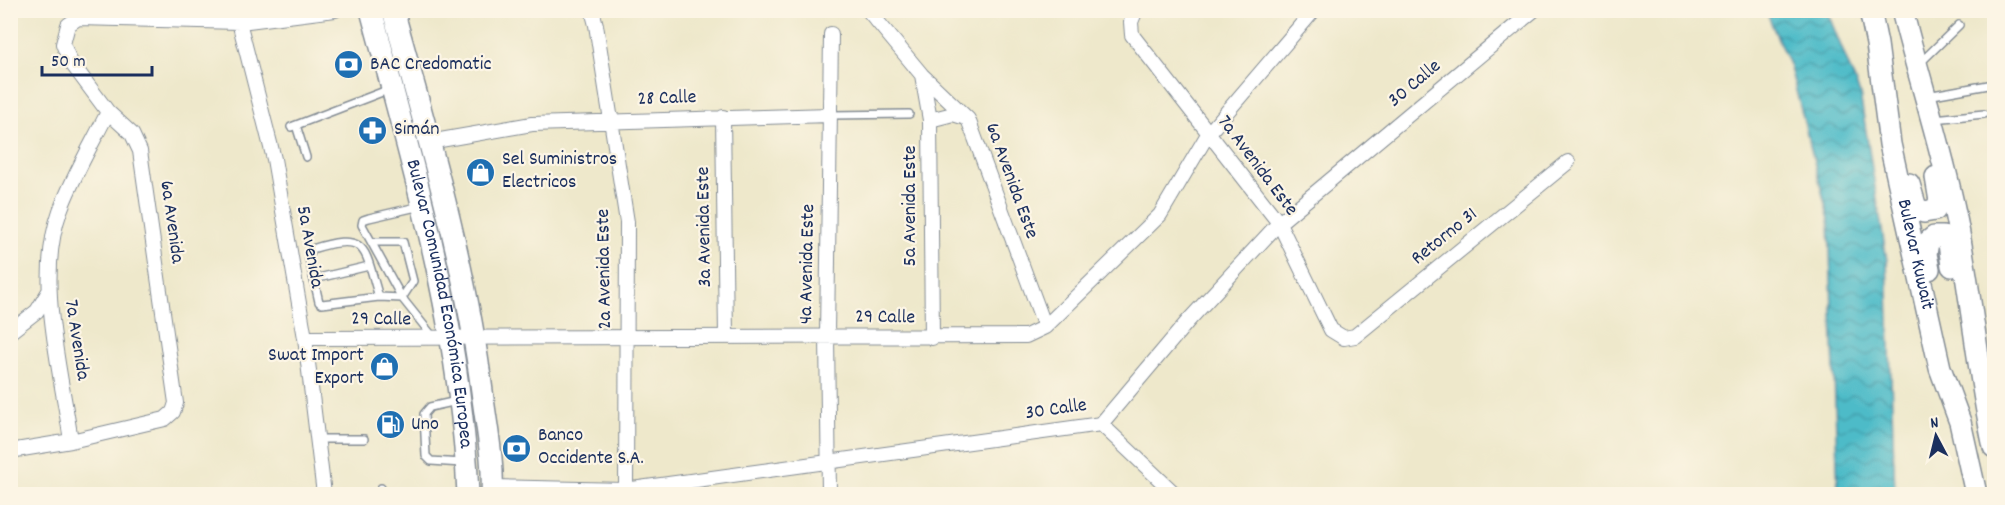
<svg xmlns="http://www.w3.org/2000/svg" width="2005" height="505" viewBox="0 0 2005 505" font-family="Dekko,sans-serif">
<defs>
<pattern id="water-waves" width="16" height="10" patternUnits="userSpaceOnUse" patternTransform="scale(1.5)"><rect width="16" height="10" fill="#4ebbc8"/><path d="M0 5q4-4 8 0t8 0" fill="none" stroke="#4098a6"/></pattern>
</defs>
<rect width="100%" height="100%" fill="#fcf5e5"/>
<filter id="ink" filterUnits="userSpaceOnUse"><feTurbulence type="fractalNoise" baseFrequency=".0167" numOctaves="2"/><feDisplacementMap in="SourceGraphic" scale="12" xChannelSelector="R" yChannelSelector="G"/><feConvolveMatrix kernelMatrix="1 2 1 2 8 2 1 2 1" color-interpolation-filters="sRGB"/></filter>
<filter id="wash" filterUnits="userSpaceOnUse"><feTurbulence type="fractalNoise" baseFrequency=".008" numOctaves="4" result="noise"/><feDisplacementMap in="SourceGraphic" scale="24" xChannelSelector="R" yChannelSelector="G"/><feGaussianBlur stdDeviation="1.35" result="paint"/><feColorMatrix in="noise" values="0 0 0 0 0 0 0 0 0 0 0 0 0 0 0 0 0 1.4 0 .05"/><feComposite in="paint" operator="in"/></filter>
<g filter="url(#wash)">
<rect width="100%" height="100%" fill="#eee8cb"/>
<path fill="url(#water-waves)" stroke="#347593" stroke-width="1.5" d="M1766 11H1827L1860 94 1887 261 1895 494H1838L1829 219 1790 67Z"/>
</g>
<g filter="url(#ink)">
<g fill="none" stroke-linecap="round" stroke-linejoin="round">
<defs>
<path id="service" d="M1920 63 1959 25
M1927 96 1994 84
M830 115 909 114
M1934 119 1984 114
M296 125 306 157
M291 127 390 89
M421 206 369 218 363 220 362 225 402 298 434 338
M372 242H403L413 281 402 298 379 297 322 304 319 302 309 258 312 249C369 231 364 249 379 297
M314 279 369 266
M457 401 430 407 424 414 426 456 431 461 462 463
M317 439H364
M381 488V494"/>
<path id="minor" d="M236 10 274 159 305 338 324 494
M592 10 596 25 627 222 626 494
M868 10 922 75 968 119 1045 327
M1136 10 1131 22 1132 35 1279 223 1331 330 1344 338 1355 336 1568 162
M922 75 930 120 932 338
M723 117 726 336
M930 120 953 114 966 118
M429 142 532 124 830 115
M10 332 37 311 49 291
M305 338 1026 336 1045 327 1160 215 1208 134 1314 10
M1101 424 1175 494
M71 441C61 370 35 280 60 211 73 176 92 144 108 112
M10 451 71 441 165 419 173 412 176 403 140 151 132 134 108 112 70 61 63 44 68 25 78 18 240 22 335 10
M492 487 625 490 1101 424 1188 321 1279 223 1534 10
M829 494 827 336 831 34"/>
<g id="primary">
<path id="s1" d="M371 10C414 170 461 328 468 494"/>
<path d="M393 10C428 136 465 261 482 391 486 424 494 461 492 494"/>
<path id="s2" d="M1870 10 1877 44 1890 144 1940 368 1960 422 1976 494"/>
<path d="M1902 10C1919 79 1941 144 1955 213 1971 290 1977 370 1994 447"/>
<path d="M1909 184 1916 208 1924 212 1935 210 1940 201 1936 177"/>
<path d="M1929 269 1926 254 1928 242 1934 237H1943L1949 243 1952 266"/>
</g>
</defs>
<use href="#service" stroke="#848c94" stroke-width="10"/>
<use href="#minor" stroke="#848c94" stroke-width="16"/>
<use href="#primary" stroke="#848c94" stroke-width="24"/>
<use href="#service" stroke="#fff" stroke-width="7"/>
<use href="#minor" stroke="#fff" stroke-width="14"/>
<use href="#primary" stroke="#fff" stroke-width="21"/>
</g>
</g>
<defs>
<symbol id="bank-disc" viewBox="-11 -11 22 22"><circle r="9.5" fill="#1f6fb2" stroke="#fcf5e5"/><path d="M-6-4H6V4H-6ZM0-2.3a2.3 2.3 0 1 0 0 4.6a2.3 2.3 0 1 0 0-4.6Z" fill="#fff"/></symbol>
<symbol id="pharmacy-disc" viewBox="-11 -11 22 22"><circle r="9.5" fill="#1f6fb2" stroke="#fcf5e5"/><path d="M-2-6h4v4h4v4h-4v4h-4v-4h-4v-4h4Z" fill="#fff"/></symbol>
<symbol id="shop-disc" viewBox="-11 -11 22 22"><circle r="9.5" fill="#1f6fb2" stroke="#fcf5e5"/><path d="M-5-2.5h2.3a2.7 3.5 0 0 1 5.4 0H5L5.5 6h-11ZM-1.5-2.5h3a1.5 2.3 0 0 0-3 0Z" fill="#fff"/></symbol>
<symbol id="fuel-disc" viewBox="-11 -11 22 22"><circle r="9.5" fill="#1f6fb2" stroke="#fcf5e5"/><path d="M-5.5-6h7V0h2V4h1.3V-2.5L3-4.5l.8-.8L6-3V5H2.5V1h-1V6h-7ZM-4.2-4.7v3.2H.2V-4.7Z" fill="#fff"/></symbol>
</defs>
<g fill-rule="evenodd">
<use href="#bank-disc" x="332" y="48" width="33" height="33"/>
<use href="#pharmacy-disc" x="356" y="114" width="33" height="33"/>
<use href="#shop-disc" x="464" y="156" width="33" height="33"/>
<use href="#shop-disc" x="368" y="350" width="33" height="33"/>
<use href="#fuel-disc" x="374" y="408" width="33" height="33"/>
<use href="#bank-disc" x="500" y="432" width="33" height="33"/>
</g>
<g text-anchor="middle" dominant-baseline="central" stroke-width="4.5" stroke-linejoin="round" paint-order="stroke">
<g font-size="20" fill="#1b2f5e" stroke="#fcf5e5" text-anchor="start">
<text x="370" y="65">BAC Credomatic</text>
<text x="394" y="130">Simán</text>
<text x="502" y="160">Sel Suministros<tspan x="502" dy="23">Electricos</tspan></text>
<text x="364" y="356" text-anchor="end">Swat Import<tspan x="364" dy="23">Export</tspan></text>
<text x="411" y="425">Uno</text>
<text x="538" y="436">Banco<tspan x="538" dy="23">Occidente S.A.</tspan></text>
</g>
<g font-size="20" fill="#1b2f5e" stroke="#fcf5e5">
<text transform="translate(1415 84) rotate(-40)">30 Calle</text>
<text transform="translate(667 99) rotate(-2)">28 Calle</text>
<text transform="translate(1257 166) rotate(53)">7a Avenida Este</text>
<text transform="translate(1011 181) rotate(70)">6a Avenida Este</text>
<text transform="translate(911 206) rotate(-90)">5a Avenida Este</text>
<text transform="translate(171 222) rotate(82)">6a Avenida</text>
<text transform="translate(705 227) rotate(-91)">3a Avenida Este</text>
<text transform="translate(1445 237) rotate(-39)">Retorno 31</text>
<text transform="translate(309 247) rotate(80)">5a Avenida</text>
<text stroke="none"><textPath href="#s2" startOffset="249">Bulevar Kuwait</textPath></text>
<text transform="translate(808 264) rotate(-89)">4a Avenida Este</text>
<text transform="translate(605 269) rotate(-91)">2a Avenida Este</text>
<text stroke="none"><textPath href="#s1" startOffset="302">Bulevar Comunidad Económica Europea</textPath></text>
<text transform="translate(885 318) rotate(1)">29 Calle</text>
<text transform="translate(381 320) rotate(1)">29 Calle</text>
<text transform="translate(76 340) rotate(81)">7a Avenida</text>
<text transform="translate(1056 410) rotate(-8)">30 Calle</text>
</g>
</g>
<rect width="2005" height="505" fill="none" stroke="#fcf5e5" stroke-width="36"/>
<g transform="translate(1936 436) rotate(353)" stroke="#fcf5e5" stroke-width="4.5" paint-order="stroke">
<path d="M0-4.5L10 22L0 15L-10 22Z" fill="#1b2f5e"/>
<text y="-9" font-size="16" font-weight="bold" text-anchor="middle" fill="#1b2f5e">N</text>
</g>
<path d="M42 66v9h110v-9" fill="none" stroke="#1b2f5e" stroke-width="3"/>
<text x="51" y="66" font-size="18" fill="#1b2f5e" stroke="#fcf5e5" stroke-width="4.5" paint-order="stroke">50 m</text>
</svg>
